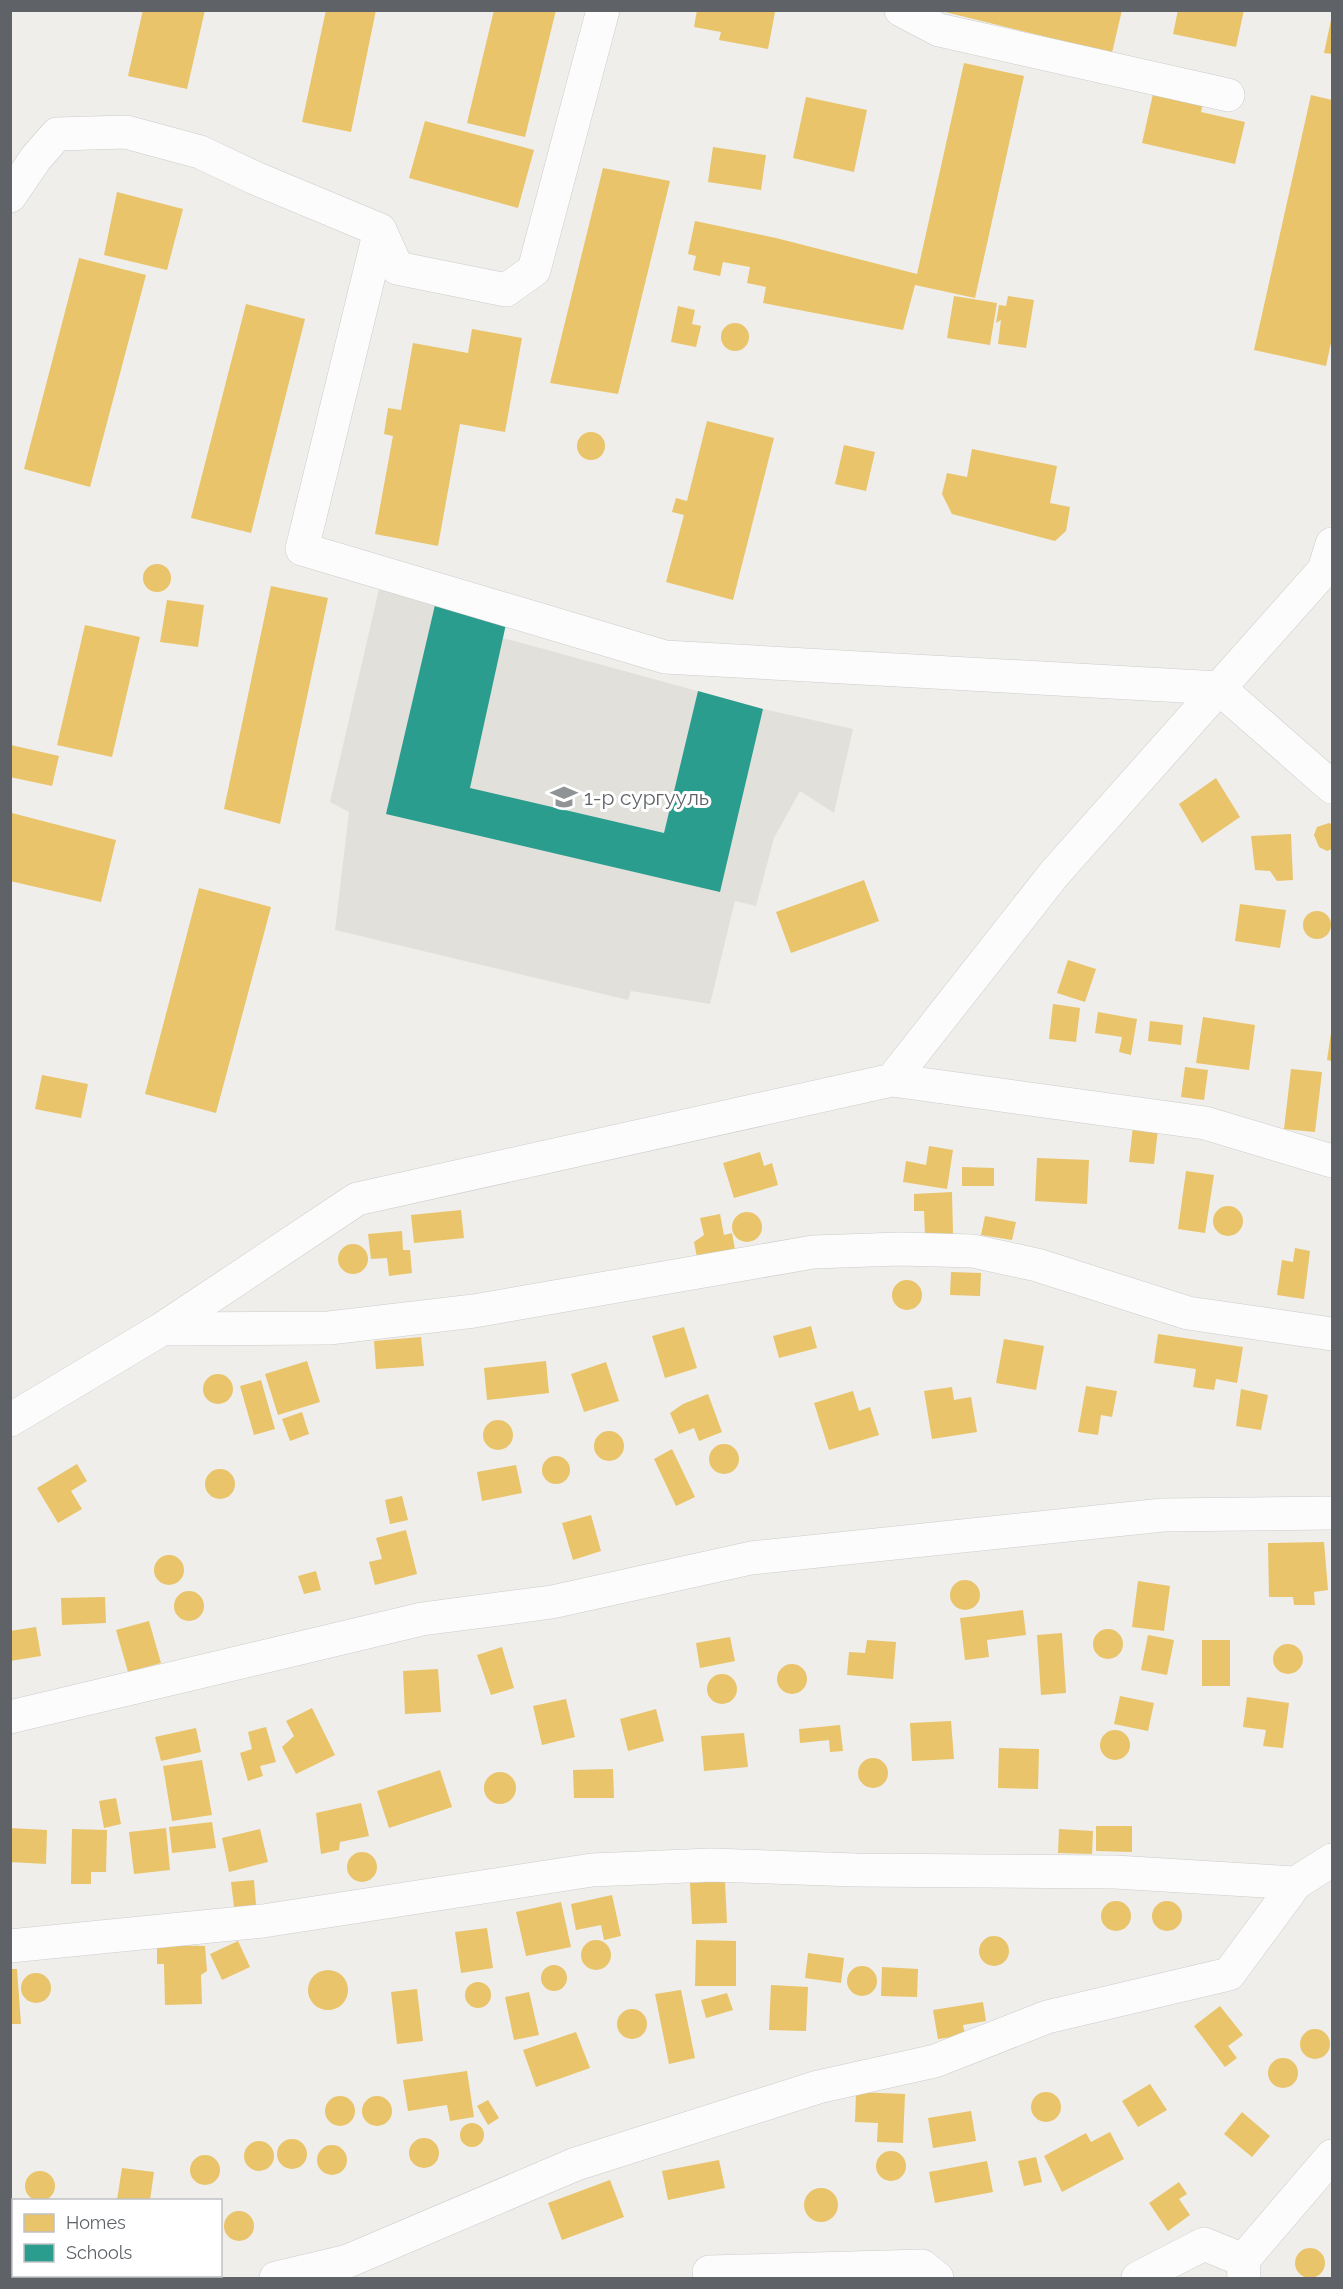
<svg xmlns="http://www.w3.org/2000/svg" width="1343" height="2289" viewBox="0 0 1343 2289" font-family="Raleway,sans-serif">
<rect width="100%" height="100%" fill="#efeeea"/>
<path fill="#e2e0da" d="M379 589 506 624 503 638 763 709 853 729 834 813 800 791 774 838 756 906 735 901 710 1004 631 991 628 1000 335 930 349 812 330 802Z"/>
<path fill="#e9c46a" d="M143 10H205L187 89 128 76Z
M326 10H376L351 132 302 122Z
M494 10H556L525 137 467 123Z
M697 10 775 12 768 49 719 40 721 32 694 27Z
M937 10H1122L1112 53Z
M1178 10H1244L1236 47 1173 34Z
M1331 20H1332V54L1324 53Z
M964 63 1024 76 975 298 915 285 903 330 763 303 766 287 747 283 750 267 723 262 720 276 693 270 696 256 688 254 695 221 776 238 917 274Z
M1153 94H1205L1201 112 1245 122 1235 164 1142 143Z
M1311 95 1332 100V338L1326 366 1254 350Z
M806 97 867 110 854 172 793 158Z
M425 121 534 150 518 208 409 178Z
M713 147 766 155 761 190 708 182Z
M603 168 670 181 618 394 550 383Z
M117 192 183 209 167 270 104 255Z
M79 258 146 275 90 487 24 469Z
M954 296 997 303 990 345 947 338Z
M1008 296 1034 300 1026 348 998 344 1001 320 996 323 999 305 1006 306Z
M246 304 305 319 251 533 191 518Z
M678 306 695 310 692 324 701 326 696 347 671 342Z
M721 337a14 14 0 1 1 28 0a14 14 0 1 1-28 0Z
M472 329 522 338 505 432 460 424 438 546 375 534 393 436 384 434 388 408 401 410 413 343 468 353Z
M707 421 774 438 733 600 666 582 684 515 672 512 676 498 687 501Z
M577 446a14 14 0 1 1 28 0a14 14 0 1 1-28 0Z
M844 445 875 452 866 491 835 484Z
M972 449 1057 466 1050 503 1070 507 1066 531 1055 541 952 514 942 494 947 473 967 477Z
M143 578a14 14 0 1 1 28 0a14 14 0 1 1-28 0Z
M271 586 328 598 280 824 224 809Z
M167 600 204 605 198 647 160 642Z
M85 625 140 637 112 757 57 745Z
M11 745 59 756 52 786 10 777Z
M1216 778 1240 817 1202 843 1179 804Z
M12 813 116 840 101 902 10 881Z
M1329 823 1332 824V849L1327 851 1319 847 1314 835 1317 827Z
M1291 834 1293 880 1277 881 1270 871 1255 870 1251 836Z
M864 880 879 921 791 953 776 912Z
M199 888 271 907 216 1113 145 1094Z
M1240 904 1286 910 1280 948 1235 941Z
M1303 925a14 14 0 1 1 28 0a14 14 0 1 1-28 0Z
M1068 960 1096 969 1085 1002 1057 993Z
M1053 1004 1080 1008 1076 1042 1049 1039Z
M1098 1012 1137 1019 1131 1055 1119 1052 1122 1037 1095 1033Z
M1203 1017 1255 1025 1249 1070 1196 1063Z
M1150 1021 1183 1025 1181 1045 1148 1041Z
M1331 1033H1332V1061L1327 1060Z
M1185 1067 1208 1070 1204 1100 1181 1097Z
M1291 1069 1322 1072 1315 1132 1284 1129Z
M42 1075 88 1084 81 1118 35 1109Z
M1133 1126 1158 1129 1154 1164 1129 1162Z
M929 1146 953 1150 947 1189 903 1182 906 1161 926 1165Z
M760 1152 764 1166 772 1163 778 1185 734 1198 723 1163Z
M1037 1158 1089 1160 1087 1204 1035 1201Z
M962 1167 994 1168V1186H962Z
M1186 1171 1214 1175 1205 1233 1178 1229Z
M952 1192 953 1234 925 1235 924 1211H914V1194Z
M1213 1221a15 15 0 1 1 30 0a15 15 0 1 1-30 0Z
M461 1210 464 1238 414 1243 411 1215Z
M732 1227a15 15 0 1 1 30 0a15 15 0 1 1-30 0Z
M720 1214 724 1235 732 1233 736 1255 698 1262 694 1242 704 1235 700 1218Z
M985 1216 1016 1222 1012 1240 981 1235Z
M402 1231 403 1250H410L412 1273 389 1276 387 1258 371 1259 368 1234Z
M338 1259a15 15 0 1 1 30 0a15 15 0 1 1-30 0Z
M1295 1248 1310 1251 1304 1299 1277 1295 1282 1260 1293 1262Z
M951 1272 981 1273 980 1296 950 1295Z
M892 1295a15 15 0 1 1 30 0a15 15 0 1 1-30 0Z
M811 1326 817 1348 779 1358 773 1336Z
M684 1327 697 1368 665 1378 652 1336Z
M1158 1334 1243 1347 1237 1383 1216 1379 1214 1390 1193 1387 1196 1369 1154 1363Z
M421 1337 424 1366 376 1369 374 1341Z
M1004 1339 1044 1346 1036 1390 996 1383Z
M307 1361 320 1402 278 1415 265 1374Z
M546 1361 549 1393 487 1400 484 1368Z
M606 1362 619 1401 584 1412 571 1374Z
M203 1389a15 15 0 1 1 30 0a15 15 0 1 1-30 0Z
M261 1380 275 1429 254 1435 240 1386Z
M1086 1386 1117 1391 1112 1417 1101 1415 1098 1435 1078 1432Z
M952 1387 954 1400 971 1397 977 1432 932 1439 924 1391Z
M1241 1389 1268 1395 1261 1430 1236 1426Z
M853 1391 859 1411 870 1407 879 1435 829 1450 814 1403Z
M708 1394 722 1432 699 1441 694 1428 679 1434 670 1413 683 1404Z
M302 1412 309 1434 290 1441 282 1419Z
M483 1435a15 15 0 1 1 30 0a15 15 0 1 1-30 0Z
M594 1446a15 15 0 1 1 30 0a15 15 0 1 1-30 0Z
M709 1459a15 15 0 1 1 30 0a15 15 0 1 1-30 0Z
M672 1449 695 1497 676 1506 654 1459Z
M542 1470a14 14 0 1 1 28 0a14 14 0 1 1-28 0Z
M77 1464 87 1481 71 1491 82 1509 58 1523 37 1488Z
M516 1465 522 1493 482 1501 477 1472Z
M205 1484a15 15 0 1 1 30 0a15 15 0 1 1-30 0Z
M402 1496 408 1520 390 1524 385 1500Z
M591 1515 601 1551 573 1560 562 1523Z
M406 1530 417 1574 375 1585 369 1562 382 1559 376 1538Z
M1324 1542 1328 1590 1314 1592 1315 1605H1294L1293 1597H1269L1268 1543Z
M154 1570a15 15 0 1 1 30 0a15 15 0 1 1-30 0Z
M316 1571 321 1590 304 1594 298 1576Z
M950 1595a15 15 0 1 1 30 0a15 15 0 1 1-30 0Z
M1138 1581 1170 1586 1164 1631 1132 1627Z
M174 1606a15 15 0 1 1 30 0a15 15 0 1 1-30 0Z
M105 1597 106 1623 62 1625 61 1598Z
M1023 1610 1026 1635 987 1640 989 1657 965 1660 960 1618Z
M149 1621 161 1663 128 1672 116 1630Z
M36 1627 41 1656 10 1661V1631Z
M1093 1644a15 15 0 1 1 30 0a15 15 0 1 1-30 0Z
M1062 1633 1066 1693 1041 1695 1037 1635Z
M1148 1635 1174 1640 1167 1675 1141 1670Z
M730 1637 735 1661 700 1668 696 1643Z
M867 1640 896 1642 893 1679 847 1675 849 1652 865 1653Z
M1202 1640H1230V1686H1202Z
M1273 1659a15 15 0 1 1 30 0a15 15 0 1 1-30 0Z
M502 1647 514 1688 491 1695 477 1655Z
M777 1679a15 15 0 1 1 30 0a15 15 0 1 1-30 0Z
M438 1669 441 1712 405 1714 403 1671Z
M707 1689a15 15 0 1 1 30 0a15 15 0 1 1-30 0Z
M1120 1696 1154 1703 1148 1731 1114 1724Z
M1247 1697 1289 1703 1283 1748 1263 1746 1266 1730 1243 1727Z
M566 1699 575 1737 542 1745 533 1706Z
M312 1708 335 1755 296 1774 282 1747 294 1736 286 1721Z
M656 1709 664 1741 628 1751 620 1719Z
M951 1721 954 1759 912 1761 910 1723Z
M840 1725 843 1751 830 1752 829 1740 800 1743 799 1729Z
M266 1727 276 1762 260 1766 263 1776 248 1781 240 1753 252 1749 248 1732Z
M196 1728 201 1752 161 1761 155 1737Z
M1100 1745a15 15 0 1 1 30 0a15 15 0 1 1-30 0Z
M744 1733 748 1767 704 1771 701 1736Z
M999 1748 1039 1749 1038 1789 998 1788Z
M858 1773a15 15 0 1 1 30 0a15 15 0 1 1-30 0Z
M202 1760 212 1815 172 1821 163 1766Z
M613 1769 614 1798H574L573 1770Z
M440 1770 452 1807 389 1828 377 1791Z
M484 1788a16 16 0 1 1 32 0a16 16 0 1 1-32 0Z
M116 1798 121 1824 104 1828 99 1801Z
M361 1803 369 1836 340 1842 339 1850 321 1854 316 1813Z
M212 1822 216 1848 172 1853 169 1827Z
M1096 1826H1132V1852L1096 1851Z
M10 1828 47 1830 46 1864 10 1862Z
M166 1828 170 1870 134 1874 129 1832Z
M72 1829 107 1830 106 1872H91V1884H71Z
M260 1829 268 1862 229 1872 222 1838Z
M1059 1829 1093 1831 1092 1854 1058 1853Z
M347 1867a15 15 0 1 1 30 0a15 15 0 1 1-30 0Z
M254 1880 256 1905 234 1907 231 1882Z
M725 1881 727 1923 692 1924 690 1883Z
M612 1895 621 1936 604 1940 601 1925 576 1930 571 1904Z
M1152 1916a15 15 0 1 1 30 0a15 15 0 1 1-30 0Z
M1101 1916a15 15 0 1 1 30 0a15 15 0 1 1-30 0Z
M561 1902 571 1947 526 1956 516 1912Z
M487 1928 493 1968 461 1973 455 1932Z
M979 1951a15 15 0 1 1 30 0a15 15 0 1 1-30 0Z
M696 1940 736 1941V1986H695Z
M581 1955a15 15 0 1 1 30 0a15 15 0 1 1-30 0Z
M238 1941 250 1967 222 1980 210 1954Z
M157 1945 205 1946 207 1971 201 1975 202 2004 165 2005 164 1964H157Z
M808 1953 844 1958 841 1983 805 1978Z
M541 1978a13 13 0 1 1 26 0a13 13 0 1 1-26 0Z
M847 1981a15 15 0 1 1 30 0a15 15 0 1 1-30 0Z
M882 1967 918 1969 917 1997 881 1996Z
M10 1969H17L21 2024H10Z
M308 1990a20 20 0 1 1 40 0a20 20 0 1 1-40 0Z
M21 1988a15 15 0 1 1 30 0a15 15 0 1 1-30 0Z
M465 1995a13 13 0 1 1 26 0a13 13 0 1 1-26 0Z
M771 1985 808 1987 806 2031 769 2030Z
M417 1989 423 2041 397 2044 391 1992Z
M681 1990 695 2058 669 2064 655 1994Z
M529 1992 539 2035 514 2040 505 1997Z
M727 1993 733 2010 706 2018 701 2000Z
M983 2002 986 2021 963 2025 965 2035 938 2039 933 2010Z
M1220 2006 1243 2035 1228 2046 1237 2058 1225 2067 1194 2026Z
M617 2024a15 15 0 1 1 30 0a15 15 0 1 1-30 0Z
M1300 2044a15 15 0 1 1 30 0a15 15 0 1 1-30 0Z
M576 2032 590 2068 536 2087 523 2050Z
M1268 2073a15 15 0 1 1 30 0a15 15 0 1 1-30 0Z
M467 2071 474 2117 450 2121 447 2105 408 2111 403 2080Z
M1150 2084 1167 2110 1138 2127 1122 2101Z
M856 2092 905 2094 903 2143 877 2142 878 2123 855 2122Z
M1031 2107a15 15 0 1 1 30 0a15 15 0 1 1-30 0Z
M325 2111a15 15 0 1 1 30 0a15 15 0 1 1-30 0Z
M362 2111a15 15 0 1 1 30 0a15 15 0 1 1-30 0Z
M488 2100 499 2118 488 2125 477 2106Z
M971 2111 976 2141 933 2148 928 2118Z
M1242 2112 1270 2136 1252 2157 1224 2134Z
M460 2135a12 12 0 1 1 24 0a12 12 0 1 1-24 0Z
M1110 2132 1124 2159 1062 2192 1044 2156 1086 2133 1091 2142Z
M409 2153a15 15 0 1 1 30 0a15 15 0 1 1-30 0Z
M277 2154a15 15 0 1 1 30 0a15 15 0 1 1-30 0Z
M244 2156a15 15 0 1 1 30 0a15 15 0 1 1-30 0Z
M317 2160a15 15 0 1 1 30 0a15 15 0 1 1-30 0Z
M876 2166a15 15 0 1 1 30 0a15 15 0 1 1-30 0Z
M190 2170a15 15 0 1 1 30 0a15 15 0 1 1-30 0Z
M1036 2157 1042 2182 1024 2186 1018 2161Z
M719 2160 725 2188 668 2200 662 2171Z
M987 2161 993 2192 935 2203 929 2172Z
M122 2168 154 2172 150 2200H117Z
M25 2186a15 15 0 1 1 30 0a15 15 0 1 1-30 0Z
M610 2180 624 2217 562 2240 548 2203Z
M1179 2182 1187 2194 1179 2199 1190 2215 1168 2231 1149 2203Z
M804 2205a17 17 0 1 1 34 0a17 17 0 1 1-34 0Z
M224 2226a15 15 0 1 1 30 0a15 15 0 1 1-30 0Z
M1295 2263a15 15 0 1 1 30 0a15 15 0 1 1-30 0Z"/>
<path fill="#2a9d8f" d="M435 605 506 624 470 788 664 833 698 691 763 709 720 892 386 814Z"/>
<g fill="none" stroke-linecap="round" stroke-linejoin="round">
<defs>
<path id="minor" d="M901 10 939 30 1228 95
M10 196 36 158 57 134 126 132 200 152 255 178 380 230 397 268 506 290 534 270 603 10
M380 230 302 549 665 657 1219 688 1332 787
M892 1080 1205 1123 1332 1161
M162 1329 329 1328 474 1311 813 1252 900 1249 973 1251 1037 1265 1188 1313 1332 1334
M10 1420 162 1329 357 1199 892 1080 1054 874 1324 570 1332 544
M10 1717 422 1619 552 1602 751 1558 1163 1515 1332 1513
M10 1946 263 1921 592 1870 711 1865 856 1870 1115 1872 1296 1883
M709 2272 922 2266 937 2278
M276 2278 348 2261 576 2164 818 2087 935 2061 1047 2017 1229 1974 1296 1883 1332 1860
M1138 2278 1204 2244 1243 2260
M1244 2278 1243 2260 1332 2156"/>
</defs>
<use href="#minor" stroke="#cbcccc" stroke-width="34"/>
<use href="#minor" stroke="#fdfcfc" stroke-width="33"/>
</g>
<defs>
<symbol id="school-bare" viewBox="-9 -9 18 18"><path d="M0-5L7-2L0 1L-7-2ZM-4 1L0 2.5L4 1V4Q0 6-4 4Z" fill="#919496" stroke="#fff" stroke-width="2.5" paint-order="stroke"/></symbol>
</defs>
<g fill-rule="evenodd">
<use href="#school-bare" x="545" y="778" width="38" height="38"/>
</g>
<g text-anchor="middle" dominant-baseline="central" stroke-width="6" stroke-linejoin="round" paint-order="stroke">
<g font-size="21" fill="#5f6368" stroke="#fff" text-anchor="start">
<text x="584" y="797">1-р сургууль</text>
</g>
</g>
<rect width="1343" height="2289" fill="none" stroke="#5f6368" stroke-width="24"/>
<rect x="12" y="2199" width="210" height="78" fill="#ffffff" stroke="#bfc1c3" stroke-width="1.5"/>
<rect x="24" y="2214" width="30" height="18" fill="#e9c46a" stroke="#bfc1c3" stroke-width="1.5"/>
<text x="66" y="2229" font-size="18" fill="#5f6368">Homes</text>
<rect x="24" y="2244" width="30" height="18" fill="#2a9d8f" stroke="#bfc1c3" stroke-width="1.5"/>
<text x="66" y="2259" font-size="18" fill="#5f6368">Schools</text>
</svg>
